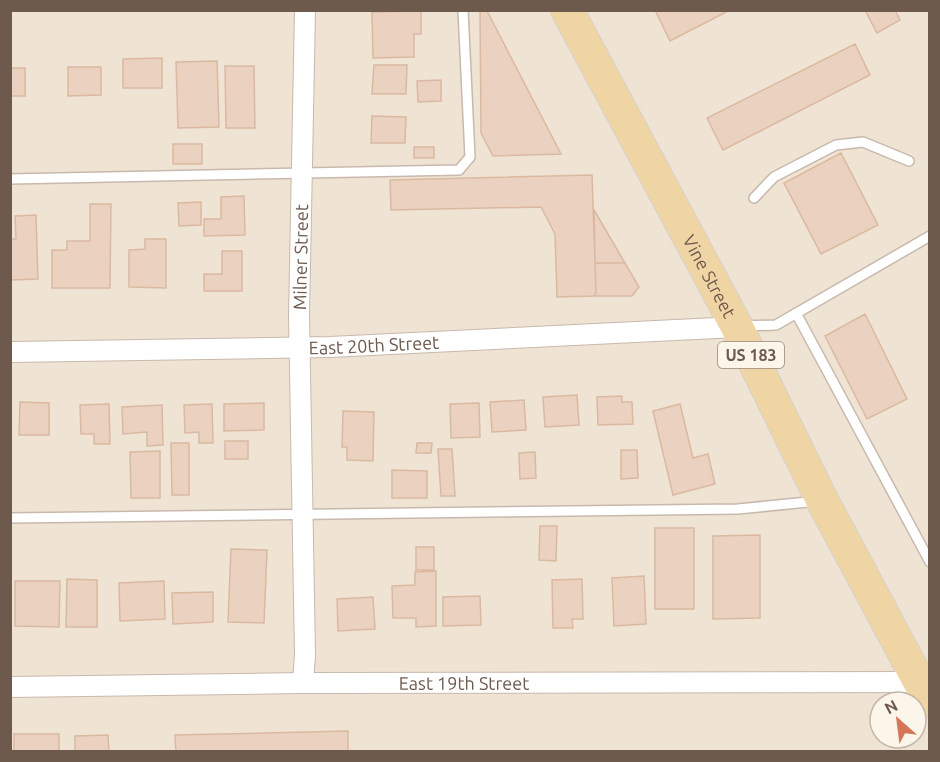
<svg xmlns="http://www.w3.org/2000/svg" width="940" height="762" viewBox="0 0 940 762" font-family="Ubuntu,sans-serif">
<rect width="100%" height="100%" fill="#f9f1e4"/>
<path fill="#efe3d3" fill-rule="evenodd" d="M10 11H929V751H11ZM880 702H916V738H880Z"/>
<path fill="#ebd1bf" stroke="#dbb9a1" stroke-width="1.5" d="M655 10H730L670 41Z
M865 10H895L900 20 877 33Z
M421 11V34H414V57L373 58 372 12Z
M480 11H487L561 154 493 156 481 133Z
M855 44 870 75 723 150 707 118Z
M162 58V88H123V59Z
M217 61 219 127 178 128 176 62Z
M374 65H407L406 94H372Z
M225 66H254L255 128H226Z
M68 67H101V95L68 96Z
M10 68H25V96H10Z
M441 80V101L418 102 417 81Z
M372 116 406 117 405 143H371Z
M173 144H202V164H173Z
M414 147H434V158H414Z
M841 153 878 225 821 254 784 183Z
M592 175 596 293 594 296 557 297 555 234 541 207 391 210 390 180Z
M244 196 245 235 204 236V219H221V197Z
M201 202V225L179 226 178 203Z
M90 204H111L110 288H52V250H67V241H90Z
M594 210 625 263H595Z
M36 215 38 279 10 280V239H16L15 216Z
M145 239H166V288L129 287V250L145 249Z
M222 251H242V291H204V274H222Z
M595 263H625L639 287 632 296H594L596 293Z
M865 314 907 399 867 419 825 336Z
M577 395 579 425 545 427 543 397Z
M622 396V402H632L633 424 598 425 597 397Z
M524 400 526 430 492 432 490 402Z
M20 402 49 403V435H19Z
M264 403V430L224 431V404Z
M479 403 480 437 451 438 450 404Z
M109 404 110 444H94V434H81L80 405Z
M212 404 213 443H199V432L185 433 184 405Z
M680 404 693 458 708 454 715 484 673 495 653 411Z
M162 405 163 445 147 446V432L123 434 122 407Z
M343 411 374 412 373 461 347 460V447H342Z
M225 441H248V459H225Z
M171 443H189V495H172Z
M417 443H432L431 453H416Z
M438 449H452L455 496H441Z
M621 450H637L638 478 621 479Z
M160 451V498H131L130 452Z
M535 452 536 478 520 479 519 453Z
M392 470 427 471V498H392Z
M540 526H557L556 561 539 560Z
M655 528H694V609H655Z
M760 535V618L713 619V536Z
M416 547H434V570H416Z
M231 549 267 550 264 623 228 622Z
M436 571V626L416 627V618H393L392 586 415 585V572Z
M644 576 646 624 614 626 612 578Z
M67 579 97 580V627H66Z
M582 579 583 619H572L573 628H553L552 580Z
M15 581H60L59 627 15 626Z
M164 581 165 619 120 621 119 583Z
M213 592V622L173 624 172 593Z
M480 596 481 625 443 626V597Z
M373 597 375 629 338 631 337 599Z
M348 731V752H176L175 735Z
M14 734H59V752H14Z
M108 735 109 752H75V736Z"/>
<g fill="none" stroke-linecap="round" stroke-linejoin="round">
<defs>
<path id="lane" d="M10 179 459 170 470 157 463 10
M754 198 774 177 836 145 863 142 909 161
M796 313 930 562
M742 326 776 325 930 236
M10 518 738 509 818 501"/>
<g id="street">
<path id="s1" d="M10 352 330 347 737 327"/>
<path id="s2" d="M303 683 305 655 299 316 305 10"/>
<path id="s3" d="M10 687 303 683 919 682"/>
</g>
<g id="primary">
<path id="s4" d="M567 10 737 327 822 500 930 702"/>
</g>
</defs>
<use href="#lane" stroke="#c8b9ac" stroke-width="12"/>
<use href="#street" stroke="#c8b9ac" stroke-width="22"/>
<use href="#primary" stroke="#d6d1cd" stroke-width="34"/>
<use href="#lane" stroke="#fff" stroke-width="9"/>
<use href="#street" stroke="#fff" stroke-width="20"/>
<use href="#primary" stroke="#f0d5a4" stroke-width="32"/>
</g>
<g text-anchor="middle" dominant-baseline="central" stroke-width="4.5" stroke-linejoin="round" paint-order="stroke">
<rect fill="#fcf5e9" stroke="#99887c" stroke-width="1.5" x="718" y="342" width="66" height="26" rx="4.5"/>
<g font-size="16" font-weight="bold" fill="#6e594d">
<text x="751" y="355">US 183</text>
</g>
<g font-size="18" fill="#6e594d" stroke="#fcf5e9">
<text stroke="none"><textPath href="#s2" startOffset="426">Milner Street</textPath></text>
<text stroke="none"><textPath href="#s4" startOffset="302">Vine Street</textPath></text>
<text stroke="none"><textPath href="#s1" startOffset="364">East 20th Street</textPath></text>
<text stroke="none"><textPath href="#s3" startOffset="454">East 19th Street</textPath></text>
</g>
</g>
<rect width="940" height="762" fill="none" stroke="#6e594d" stroke-width="24"/>
<g transform="translate(898 720) rotate(332)"><circle r="28" fill="#fcf5e9" stroke="#c3b7ab" stroke-width="1.5"/>
<path d="M0-4.5L10 22L0 15L-10 22Z" fill="#d47758"/>
<text y="-9" font-size="16" font-weight="bold" text-anchor="middle" fill="#6e594d">N</text>
</g>
</svg>
